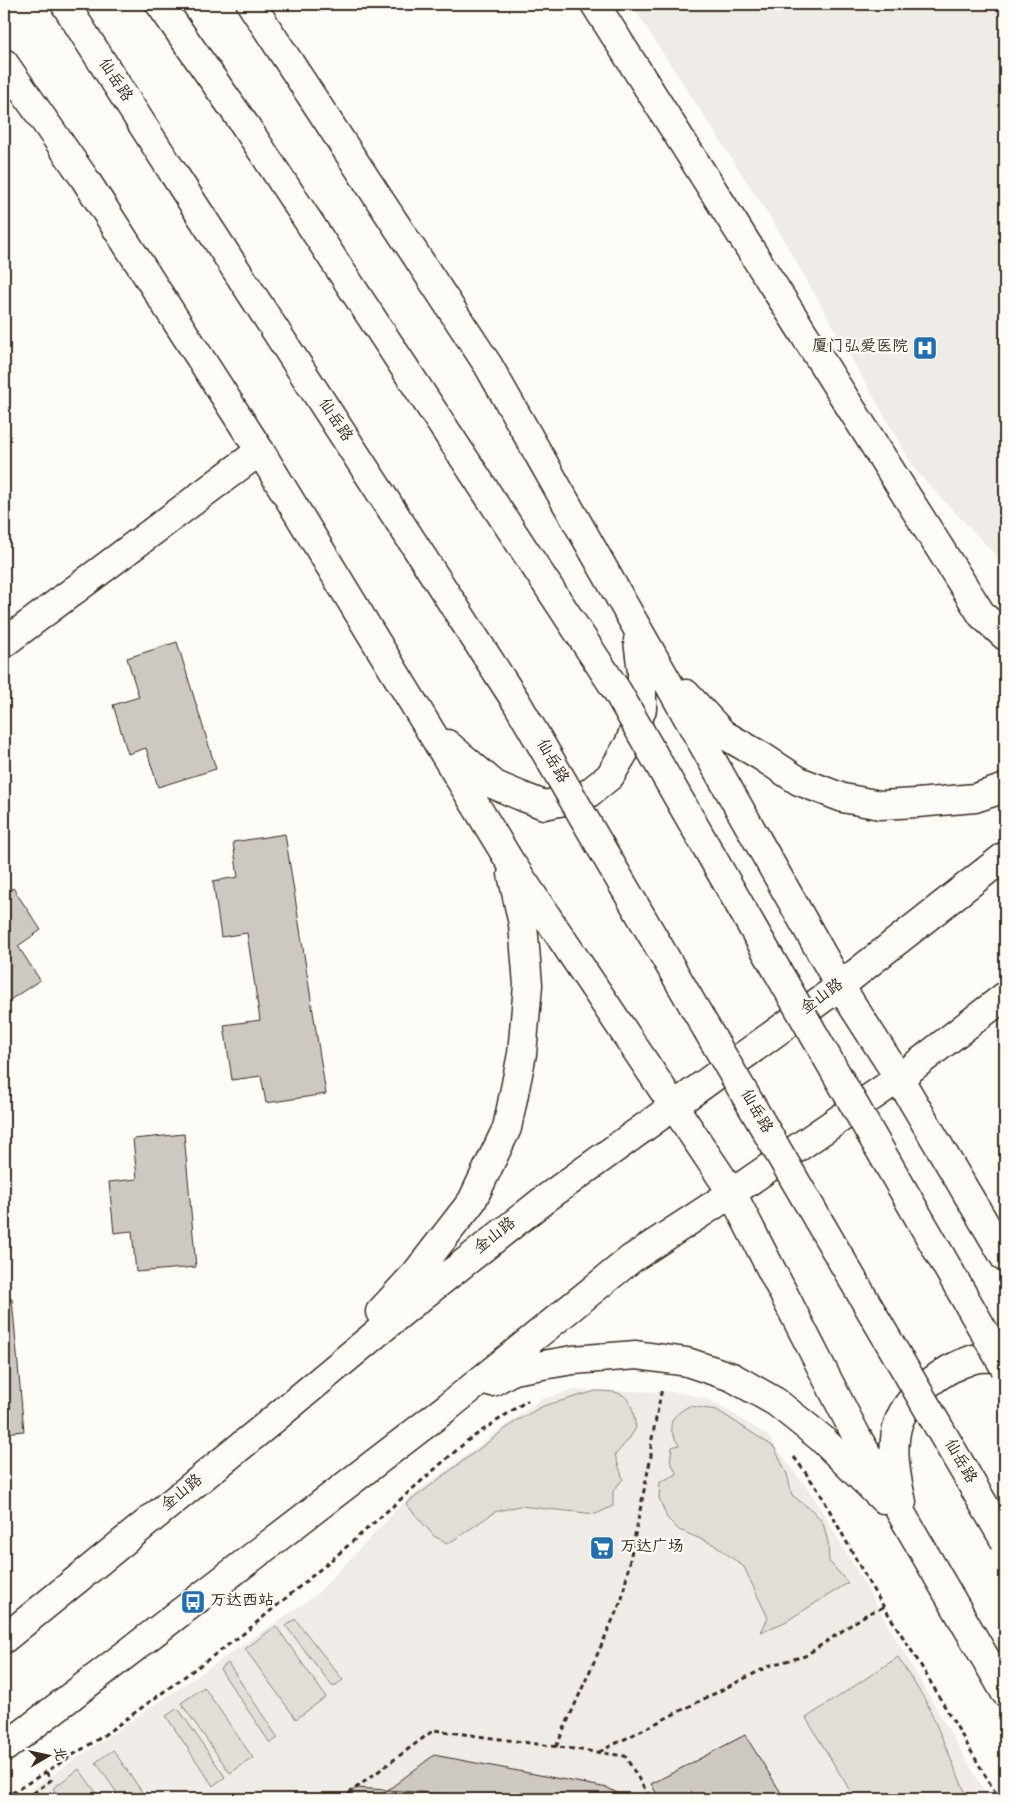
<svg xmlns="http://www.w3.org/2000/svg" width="1009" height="1803" viewBox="0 0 1009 1803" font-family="'Gochi Hand','LXGW WenKai TC',sans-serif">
<rect width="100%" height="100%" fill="#fdfcf7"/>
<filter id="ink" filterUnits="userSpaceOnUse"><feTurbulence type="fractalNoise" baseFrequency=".02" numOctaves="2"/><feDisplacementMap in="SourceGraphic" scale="10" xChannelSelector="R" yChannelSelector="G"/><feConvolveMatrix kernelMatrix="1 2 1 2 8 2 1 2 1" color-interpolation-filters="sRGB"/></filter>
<g filter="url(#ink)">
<path fill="#efece7" d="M631 4H1005V565L916 471 775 225Z
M574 1390 675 1392 708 1399 766 1434 813 1496 989 1799H17L316 1595 405 1501 541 1399Z"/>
<path fill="#e1ded7" stroke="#8e847a" d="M596 1391C629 1391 631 1397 636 1428L629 1439 615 1455 623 1479 613 1491V1506L596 1514 519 1506 495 1512 448 1544 434 1536 406 1504 516 1421 543 1406Z
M689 1406 717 1410 774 1447 787 1474 792 1495 814 1512 823 1523 828 1542 829 1561 848 1583 785 1622 761 1632 768 1618 744 1567 715 1545 679 1530 667 1518 659 1498 660 1482 677 1474 670 1461 672 1447 679 1445C665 1425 670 1417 689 1406Z
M295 1619 343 1680 333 1687 286 1626Z
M276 1626 326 1697 296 1719 245 1649Z
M898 1657 927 1703 968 1799H855L806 1718Z
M228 1663 278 1738 270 1743 220 1669Z
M204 1687 253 1758 230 1773 181 1703Z
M178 1708 225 1777 213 1786 166 1716Z
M113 1750 147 1799H121L96 1762Z
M79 1769 101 1799H61L53 1788Z"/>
<path fill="#cdc8c2" stroke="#3b2a1e" d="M177 642 216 769 158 787 146 748 128 754 113 705 139 697 127 658Z
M285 834 326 1094 266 1103 261 1076 232 1080 224 1025 260 1020 247 933 221 937 213 881 238 877 233 842Z
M13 888 41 930 18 946 40 980 4 1004V894Z
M184 1134 196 1267 136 1272 132 1231 114 1233 109 1182 137 1179 133 1139Z
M4 1299H12L24 1431 4 1433Z
M745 1735 785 1799H660L651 1784Z
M434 1755 608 1788 628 1799H376Z
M356 1788 525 1799H342Z"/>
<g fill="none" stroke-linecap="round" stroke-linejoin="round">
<defs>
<path id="street" d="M4 643 260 451"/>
<path id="secondary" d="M251 4 488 365 840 986 899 1078 1005 1258
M595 4 982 615 1005 636
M4 63 85 179 260 451 509 860 732 1193 857 1437 1005 1692
M686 694 723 734 761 756 799 781 843 798 880 805 917 803 975 798 1005 788
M447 744 495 785 521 796 544 805 584 797 610 776 629 744 642 709V672L638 640
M380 1312 417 1272 472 1201 507 1128 522 1054 528 985 523 924 512 874
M492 1382 513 1370 573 1360 636 1355 687 1362 732 1377 776 1402 821 1438 883 1499
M902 1502C896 1477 890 1446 899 1421 909 1394 943 1369 971 1360 981 1356 994 1358 1005 1359
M4 1639 268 1424 407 1308 545 1199 840 986 1005 856
M4 1748 449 1406 631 1259 732 1193 899 1078 1005 996"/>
<path id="highway" d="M65 4 174 174
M160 4 247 128"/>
</defs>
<use href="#street" stroke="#3b2a1e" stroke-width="31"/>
<use href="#secondary" stroke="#3b2a1e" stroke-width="31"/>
<use href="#highway" stroke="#3b2a1e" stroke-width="31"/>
<path stroke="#3b2a1e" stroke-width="3" stroke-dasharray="5 4" stroke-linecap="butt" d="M794 1457 819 1491 870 1585 920 1664 999 1799
M556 1747 622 1599 651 1456V1444L662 1388
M599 1752 771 1665 805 1656 867 1614 884 1607
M4 1798 100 1738 243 1634 336 1556 467 1441 528 1400
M26 1799 51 1780 46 1772
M341 1799 434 1730 625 1756 651 1799"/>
<use href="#street" stroke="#fdfcf7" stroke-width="28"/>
<use href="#secondary" stroke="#fdfcf7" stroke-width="28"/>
<use href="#highway" stroke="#fdfcf7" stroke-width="28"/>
<defs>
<path id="highway-bridge" d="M247 128 617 691 1005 1368
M174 174 517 703 1005 1541"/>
</defs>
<use href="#highway-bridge" stroke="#3b2a1e" stroke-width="31" stroke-linecap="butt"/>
<use href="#highway-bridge" stroke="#fdfcf7" stroke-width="28"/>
</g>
</g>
<defs>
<symbol id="hospital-square" viewBox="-11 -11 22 22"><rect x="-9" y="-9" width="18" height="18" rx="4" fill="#1f6fb2" stroke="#fdfcf7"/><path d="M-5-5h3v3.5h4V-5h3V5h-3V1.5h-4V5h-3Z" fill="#fff"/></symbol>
<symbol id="supermarket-square" viewBox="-11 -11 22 22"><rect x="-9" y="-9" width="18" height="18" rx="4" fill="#1f6fb2" stroke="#fdfcf7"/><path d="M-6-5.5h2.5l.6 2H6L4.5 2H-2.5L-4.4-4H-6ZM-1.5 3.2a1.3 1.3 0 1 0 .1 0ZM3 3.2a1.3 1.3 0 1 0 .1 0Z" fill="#fff"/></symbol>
<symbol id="bus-square" viewBox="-11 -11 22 22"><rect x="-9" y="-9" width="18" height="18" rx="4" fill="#1f6fb2" stroke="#fdfcf7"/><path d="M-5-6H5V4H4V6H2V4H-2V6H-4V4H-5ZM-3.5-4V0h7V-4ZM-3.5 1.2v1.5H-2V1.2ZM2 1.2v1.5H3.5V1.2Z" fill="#fff"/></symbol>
</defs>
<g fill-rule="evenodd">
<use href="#hospital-square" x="911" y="334" width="28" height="28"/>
<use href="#supermarket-square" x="588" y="1534" width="28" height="28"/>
<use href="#bus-square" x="179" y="1588" width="28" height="28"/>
</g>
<g text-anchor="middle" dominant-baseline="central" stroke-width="4.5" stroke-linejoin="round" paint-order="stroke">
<g font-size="16" fill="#3b2a1e" stroke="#fdfcf7">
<text transform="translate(114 81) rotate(57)">仙岳路</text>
<text transform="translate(334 421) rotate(57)">仙岳路</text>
<text transform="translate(551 762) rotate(60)">仙岳路</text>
<text transform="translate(823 998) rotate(-36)">金山路</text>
<text transform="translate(755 1112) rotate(60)">仙岳路</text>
<text transform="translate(496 1237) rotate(-38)">金山路</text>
<text transform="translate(959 1462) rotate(60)">仙岳路</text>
<text transform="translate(183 1494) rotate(-39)">金山路</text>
</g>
<g font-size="16" fill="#3b2a1e" stroke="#fdfcf7" text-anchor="start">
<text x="908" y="348" text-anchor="end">厦门弘爱医院</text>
<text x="620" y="1548">万达广场</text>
<text x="210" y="1602">万达西站</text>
</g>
</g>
<rect width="1009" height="1803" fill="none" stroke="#fdfcf7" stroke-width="20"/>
<rect x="10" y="10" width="989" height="1783" fill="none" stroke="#3b2a1e" stroke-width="2" filter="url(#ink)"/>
<g transform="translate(48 1756) rotate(81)" stroke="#fdfcf7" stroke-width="4" paint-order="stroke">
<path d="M0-4L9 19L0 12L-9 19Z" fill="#3b2a1e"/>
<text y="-8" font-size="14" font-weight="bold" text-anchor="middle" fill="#3b2a1e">北</text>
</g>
</svg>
